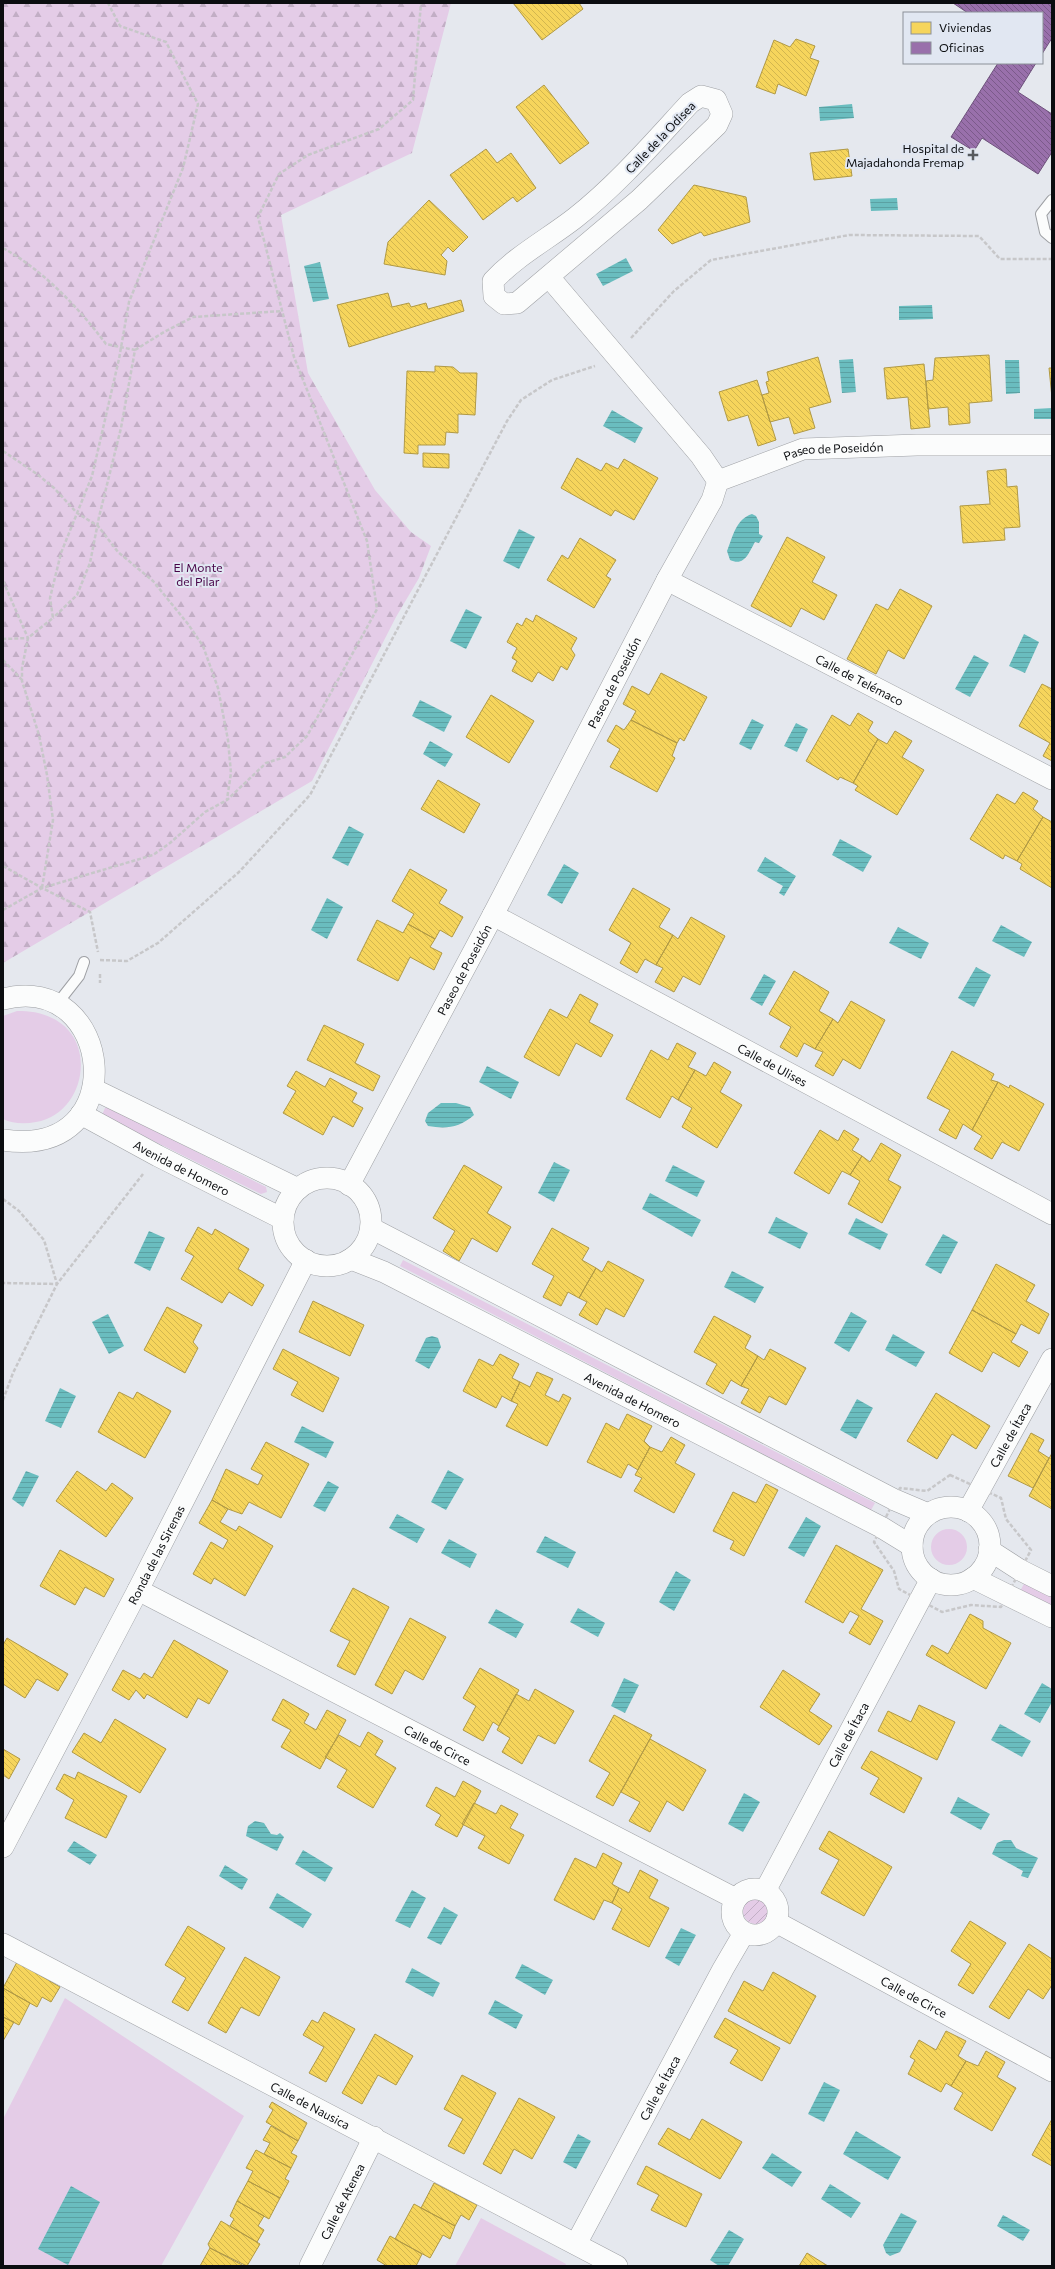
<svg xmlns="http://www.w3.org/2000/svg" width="1055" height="2269" viewBox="0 0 1055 2269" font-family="Commissioner,sans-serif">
<defs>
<pattern id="forest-firs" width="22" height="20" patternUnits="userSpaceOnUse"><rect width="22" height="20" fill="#e4cce7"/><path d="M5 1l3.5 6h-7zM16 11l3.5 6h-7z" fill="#c2aec5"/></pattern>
<pattern id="garden-furrows" width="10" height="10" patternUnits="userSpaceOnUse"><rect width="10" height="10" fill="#e4cce7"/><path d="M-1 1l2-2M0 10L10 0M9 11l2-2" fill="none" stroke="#c2aec5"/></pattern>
<pattern id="water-rules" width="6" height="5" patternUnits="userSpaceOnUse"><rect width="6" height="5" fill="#6abdbf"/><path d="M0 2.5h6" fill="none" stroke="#5ba1a3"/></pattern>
<pattern id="homes-back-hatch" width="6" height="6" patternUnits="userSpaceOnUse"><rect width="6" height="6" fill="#f6d55c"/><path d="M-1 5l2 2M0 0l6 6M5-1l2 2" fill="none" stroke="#d2b64f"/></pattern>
<pattern id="offices-back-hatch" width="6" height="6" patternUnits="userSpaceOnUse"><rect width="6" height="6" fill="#9970ab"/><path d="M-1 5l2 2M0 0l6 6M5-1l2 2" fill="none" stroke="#7b5a8a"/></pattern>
</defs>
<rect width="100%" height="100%" fill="#e5e8ee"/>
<path fill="#e4cce7" d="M17 1011C30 1011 40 1012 52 1018 99 1040 85 1114 36 1122 25 1124 13 1124 3 1119V1016Z
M105 1108H110L266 1187 267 1192 261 1194 107 1118 102 1115Z
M403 1260 875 1503 871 1510 400 1266Z
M931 1547a18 18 0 1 1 36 0a18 18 0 1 1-36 0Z
M1025 1582 1052 1595V1610L1019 1593Z
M65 1998 244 2116 161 2266H3V2119Z
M481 2218 566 2264 565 2266H455Z"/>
<path fill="url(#forest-firs)" d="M3 3H451L412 153 281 215 308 373 375 490 411 532 431 546 419 578 396 617 312 781 3 963Z"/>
<path fill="url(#garden-furrows)" d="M743 1911a13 13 0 1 1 26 0a13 13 0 1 1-26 0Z"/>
<path fill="url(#water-rules)" d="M852 104 854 118 820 121 819 107Z
M897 198 898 210 871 211 870 199Z
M626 258 633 271 603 286 596 274Z
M320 262 329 299 313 302 304 266Z
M932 305 933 319 899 320V306Z
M853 359 856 392 842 393 839 360Z
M1005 360H1019L1020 393 1006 394Z
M1052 408V419H1034V409Z
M612 410 643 428 635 443 603 426Z
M752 514 756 516 759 522V534L763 536 759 543 755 542C749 552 745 567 730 560L727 551C733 536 736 519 752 514Z
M519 529 535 537 519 569 503 561Z
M466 609 482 617 466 649 450 641Z
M1024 634 1039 642 1025 673 1009 666Z
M974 655 989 663 970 697 955 689Z
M420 700 452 716 444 732 412 716Z
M752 719 764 725 751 750 739 744Z
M796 723 808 729 797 752 784 746Z
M430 741 453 754 445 767 423 754Z
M349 826 364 834 348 866 332 858Z
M840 839 872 856 863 872 832 855Z
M765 857 796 876 784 896 779 893 783 886 757 871Z
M564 864 579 873 562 904 547 895Z
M327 898 343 907 327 939 311 930Z
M1001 925 1032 942 1024 957 992 941Z
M898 927 929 943 921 959 889 943Z
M976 967 991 975 974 1007 958 998Z
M764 974 776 981 762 1006 750 999Z
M487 1066 519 1082 511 1099 479 1082Z
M441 1103H456L470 1107 474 1115C459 1128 446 1129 428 1126L425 1121 428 1113Z
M554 1162 570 1170 554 1202 538 1193Z
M673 1165 705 1181 697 1197 665 1181Z
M650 1193 701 1220 692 1237 642 1209Z
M776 1217 808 1233 800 1249 768 1233Z
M856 1218 888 1234 880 1250 848 1234Z
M149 1231 165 1238 150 1271 134 1263Z
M943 1234 958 1242 941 1274 925 1265Z
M732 1271 764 1287 755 1303 724 1287Z
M851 1312 867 1321 849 1352 834 1343Z
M108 1314 124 1346 109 1354 92 1322Z
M893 1334 925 1352 916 1367 885 1350Z
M432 1336 438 1338 441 1347 429 1369 415 1361 426 1338Z
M60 1388 76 1396 61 1428 45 1421Z
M857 1399 873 1408 856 1439 840 1430Z
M302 1426 334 1442 326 1458 294 1442Z
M448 1470 464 1479 446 1510 431 1502Z
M26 1471 39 1476 23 1507 12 1499Z
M328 1481 339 1487 325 1512 313 1506Z
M397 1514 425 1529 417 1543 389 1528Z
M806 1517 821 1526 804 1557 788 1548Z
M545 1536 576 1552 568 1568 536 1552Z
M449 1539 477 1554 470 1568 441 1553Z
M676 1571 691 1580 674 1611 659 1602Z
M578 1608 605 1623 598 1637 570 1622Z
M496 1609 524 1624 516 1638 488 1623Z
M624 1678 639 1685 625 1713 611 1706Z
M1042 1683 1052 1689V1702L1040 1723 1024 1714Z
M1000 1724 1031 1741 1022 1757 991 1740Z
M744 1793 760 1802 743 1832 728 1824Z
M958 1797 990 1814 981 1830 950 1813Z
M255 1821 264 1823 271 1834 277 1835 280 1833 284 1837 277 1851 246 1836 248 1826Z
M1004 1840H1011L1016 1848 1038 1858 1028 1878 1021 1876 1023 1871 992 1854 997 1843Z
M74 1841 97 1855 90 1865 67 1851Z
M303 1850 333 1868 325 1882 295 1864Z
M225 1865 248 1879 242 1890 219 1876Z
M412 1890 426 1898 410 1928 395 1921Z
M277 1893 312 1914 303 1928 269 1908Z
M444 1907 458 1915 441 1945 427 1938Z
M681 1928 696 1935 679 1966 665 1958Z
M522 1964 553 1980 545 1995 515 1978Z
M412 1968 440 1983 433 1997 405 1982Z
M495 2000 523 2015 516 2029 488 2014Z
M824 2082 840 2090 824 2122 808 2114Z
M856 2131 901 2157 888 2180 843 2154Z
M578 2134 591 2141 576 2169 563 2162Z
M772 2153 802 2172 792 2187 762 2168Z
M830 2184 861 2203 851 2218 821 2199Z
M71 2186 100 2202 68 2265 38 2249Z
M901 2213 917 2221 900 2252 890 2256 886 2253 883 2245Z
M1003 2215 1030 2230 1023 2241 997 2226Z
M729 2230 744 2239 728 2266H719L710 2260Z"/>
<path fill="url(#homes-back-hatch)" stroke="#b09945" d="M513 3H579L583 9 542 40Z
M796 39 815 46 810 58 819 61 806 96 778 84 775 94 756 87 774 40 790 47Z
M544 85 589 143 560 164 516 107Z
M486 149 497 163 511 153 536 188 517 202 513 197 483 220 450 175Z
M848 149 852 176 814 180 810 153Z
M694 185 746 197 750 222 704 236 701 232 672 244 658 230Z
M429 200 468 237 453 252 448 247 441 255 447 261 445 275 384 264 388 242Z
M388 293 392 307 409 303 411 307 426 303 428 309 461 300 464 311 349 347 337 305Z
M989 355 992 401 969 403 970 423 949 425 948 407 928 409 926 381 933 380 935 358Z
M818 357 831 402 809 408 815 428 794 434 789 417 770 422 762 395 769 393 766 382 769 381 767 372Z
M924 364 930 427 911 429 908 397 887 399 884 368Z
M435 366 453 367 460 373H477L475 415 458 414V433L446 432 445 445H418V454L404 453 407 371 435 372Z
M1049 368H1052V398Z
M757 380 776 440 758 446 748 415 728 421 719 392Z
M423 453 449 454V468L423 467Z
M577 458 601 471 606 463 618 469 624 459 658 478 634 520 615 510 611 516 561 488Z
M1006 469 1007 487 1017 486 1020 527 1004 528 1005 540 963 543 960 506 990 504 987 471Z
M787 537 825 557 812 582 837 595 824 620 801 608 791 627 751 606Z
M580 538 616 560 606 576 611 579 594 608 547 580 562 555 568 559Z
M900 589 932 606 904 659 888 650 876 674 847 659 876 604 888 610Z
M536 615 577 638 571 649 575 655 567 670 561 666 553 681 538 672 532 682 512 671 517 661 512 658 517 648 507 642 517 623 522 626 526 618 533 622Z
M661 673 707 697 684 741 680 738 677 743 631 720 636 711 623 704 632 686 649 695Z
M1042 684 1052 689V761L1043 756 1050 743 1019 726Z
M491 695 534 721 509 763 466 737Z
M858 713 873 722 868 731 878 739 853 783 840 777 838 780 806 761 832 715 850 726Z
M631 720 677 743 672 756 675 758 657 792 610 767 620 749 607 741 616 725 624 730Z
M895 731 912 741 902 757 924 770 897 815 855 790 858 786 853 783 878 739 887 744Z
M438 780 480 804 464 833 421 809Z
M1023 792 1038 801 1033 809 1043 817 1017 861 1005 855 1003 859 970 839 997 794 1015 804Z
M1043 817 1052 822V888L1020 869 1022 864 1017 861Z
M410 869 447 890 439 903 463 917 452 937 440 930 435 939 408 924 414 914 392 901Z
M633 888 670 909 659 927 673 935 656 965 645 959 637 973 620 963 631 943 609 930Z
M691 917 725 936 700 985 683 976 674 992 655 982 663 968 656 965 673 935 678 939Z
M377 920 403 933 408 924 435 939 430 947 442 953 434 970 410 957 398 981 357 960Z
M794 971 829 992 819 1011 833 1019 815 1049 804 1043 797 1057 780 1047 791 1027 769 1014Z
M580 994 598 1004 589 1022 613 1035 601 1057 576 1043 559 1076 524 1057 550 1009 567 1018Z
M851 1001 885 1020 860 1069 843 1059 833 1076 815 1066 823 1052 815 1049 833 1019 838 1023Z
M324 1025 364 1044 355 1063 380 1076 373 1091 307 1060Z
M677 1043 696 1053 688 1067 695 1070 678 1100 672 1096 660 1118 626 1099 651 1050 668 1060Z
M952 1051 994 1074 991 1080 998 1082 972 1130 963 1124 956 1139 939 1130 950 1110 927 1098Z
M714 1062 731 1072 720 1092 742 1105 717 1148 682 1127 692 1108 678 1100 695 1070 706 1076Z
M296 1071 325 1087 330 1078 357 1093 352 1102 363 1108 353 1127 333 1116 323 1135 283 1113 296 1091 287 1086Z
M998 1082 1009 1088 1010 1085 1044 1104 1019 1151 1002 1142 992 1159 974 1149 982 1136 972 1130Z
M820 1130 838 1141 844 1130 859 1139 852 1150 862 1156 850 1175 842 1171 829 1194 794 1173Z
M881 1143 901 1155 888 1180 901 1187 882 1223 848 1204 860 1181 850 1175 862 1156 870 1162Z
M464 1165 502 1187 487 1213 511 1227 497 1252 472 1238 459 1261 443 1251 455 1231 433 1218Z
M198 1227 212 1235 215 1229 249 1249 238 1269 264 1285 252 1306 229 1292 222 1303 181 1279 194 1256 185 1251Z
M552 1228 589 1248 582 1260 596 1268 579 1298 568 1292 561 1306 543 1297 554 1276 532 1264Z
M608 1261 644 1280 624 1317 606 1308 597 1325 579 1315 587 1302 579 1298 596 1268 602 1272Z
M996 1264 1035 1285 1026 1301 1049 1314 1039 1334 1021 1324 1016 1334 972 1310Z
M313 1301 364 1325 350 1356 299 1332Z
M167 1307 202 1325 193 1342 198 1348 185 1373 144 1350Z
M972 1310 1016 1334 1011 1342 1028 1352 1019 1367 993 1352 982 1372 949 1353Z
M714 1316 751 1336 745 1348 758 1356 741 1386 731 1380 723 1394 706 1384 717 1364 694 1352Z
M283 1349 339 1378 323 1412 291 1395 298 1382 273 1369Z
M770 1349 806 1368 786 1405 769 1396 760 1413 741 1403 749 1389 741 1386 758 1356 764 1360Z
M500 1354 519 1364 512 1378 520 1382 511 1401 502 1396 496 1408 463 1391 479 1359 493 1366Z
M537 1372 553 1379 545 1395 559 1402 563 1394 571 1398 547 1446 506 1426 518 1404 511 1401 520 1382 530 1387Z
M119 1392 133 1399 137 1392 171 1411 145 1458 98 1432Z
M936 1393 990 1426 976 1449 952 1434 937 1459 907 1441Z
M627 1414 652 1426 644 1441 650 1447 638 1470 628 1464 621 1478 587 1462 606 1423 619 1430Z
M1031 1433 1044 1440 1038 1451 1049 1458 1033 1488 1008 1476Z
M671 1437 685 1445 675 1463 695 1474 674 1513 634 1491 642 1478 635 1475 650 1447 662 1452Z
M266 1442 309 1464 281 1518 249 1502 242 1514 228 1509 212 1500 226 1469 258 1485 263 1475 251 1469Z
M1052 1453V1509L1029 1496Z
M77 1471 106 1491 112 1483 133 1498 106 1537 56 1501Z
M766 1484 778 1490 744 1556 730 1549 734 1541 713 1531 733 1492 756 1503Z
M212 1500 228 1509 220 1522 236 1531 239 1526 273 1546 245 1596 214 1578 211 1584 193 1574 211 1542 223 1549 228 1540 199 1523Z
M836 1545 883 1570 861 1609 883 1621 870 1645 849 1633 859 1616 850 1611 843 1623 805 1602Z
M60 1550 114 1579 104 1597 85 1587 75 1605 40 1586Z
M353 1588 389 1607 355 1675 337 1666 350 1641 330 1631Z
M970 1614 983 1621V1628L1011 1643 986 1689 926 1655 932 1645 948 1654Z
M410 1618 446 1637 423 1680 405 1670 392 1694 375 1685Z
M7 1638 68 1674 58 1691 37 1679 25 1698 3 1684V1645Z
M174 1640 228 1671 209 1704 198 1698 187 1718 147 1694 144 1699 136 1690 129 1700 112 1690 123 1670 140 1679 144 1673 152 1678Z
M480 1668 519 1690 499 1726 493 1722 483 1741 463 1730 476 1706 463 1698Z
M783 1670 820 1694 809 1711 832 1726 819 1745 760 1707Z
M535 1689 574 1711 555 1744 538 1735 522 1764 502 1752 510 1738 497 1730 516 1694 529 1701Z
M283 1699 309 1714 304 1723 316 1730 327 1710 346 1720 320 1769 281 1747 291 1730 272 1720Z
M919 1705 955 1722 937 1760 878 1731 888 1711 911 1722Z
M614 1715 652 1735 613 1806 596 1797 610 1773 589 1761Z
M115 1719 166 1749 140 1793 72 1752 84 1733 101 1743Z
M368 1732 383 1741 375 1755 396 1768 373 1808 337 1787 347 1770 325 1757 339 1735 360 1747Z
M650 1739 706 1770 683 1811 667 1801 650 1832 629 1821 640 1802 621 1792Z
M3 1749 20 1759 9 1779 3 1775Z
M871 1751 922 1778 904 1813 870 1794 879 1778 861 1768Z
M78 1772 127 1796 106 1838 65 1818 74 1800 56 1789 64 1774 75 1779Z
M463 1781 481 1791 457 1837 435 1825 441 1815 426 1806 436 1787 455 1797Z
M474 1803 496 1814 501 1805 518 1814 510 1828 524 1835 509 1864 478 1848 485 1836 462 1824Z
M829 1831 892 1867 864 1916 821 1893 839 1860 819 1849Z
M603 1853 622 1863 612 1884 619 1888 612 1903 604 1900 594 1920 554 1900 575 1858 596 1868Z
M640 1870 658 1880 649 1898 669 1908 649 1947 612 1929 622 1909 612 1903 619 1888 629 1893Z
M970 1921 1006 1943 973 1994 958 1985 971 1964 951 1951Z
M188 1926 225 1948 188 2011 172 2002 186 1978 165 1965Z
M1029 1944 1052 1959V1985L1043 1999 1028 1989 1009 2019 989 2007Z
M245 1957 280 1977 259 2016 241 2007 226 2033 208 2023Z
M17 1962 60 1987 51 2002 42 1997 37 2007 3 1988Z
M773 1972 816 1996 790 2044 728 2011 744 1981 763 1991Z
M3 1988 30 2003 19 2025 3 2017Z
M324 2012 355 2029 326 2082 309 2073 324 2047 303 2035 312 2020 318 2023Z
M3 2017 14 2022 3 2041Z
M725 2018 780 2048 762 2081 730 2063 738 2050 714 2037Z
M946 2031 966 2041 958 2056 966 2061 951 2086 946 2083 941 2092 908 2074 915 2060 910 2057 919 2040 936 2050Z
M375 2034 413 2056 396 2085 378 2075 362 2104 342 2093Z
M986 2051 1005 2062 997 2077 1016 2088 992 2131 954 2109 963 2093 951 2086 966 2061 978 2066Z
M462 2075 496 2093 464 2154 448 2146 463 2119 444 2109Z
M519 2098 555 2117 532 2159 514 2149 501 2174 483 2164Z
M272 2102 307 2123 298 2141 266 2122 273 2110 269 2107Z
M702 2119 742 2142 720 2179 658 2144 668 2128 690 2140Z
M1052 2119V2166L1032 2155Z
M271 2126 298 2141 291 2153 297 2156 291 2168 264 2154 270 2143 263 2140Z
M256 2150 291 2168 285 2179 289 2181 280 2198 248 2181 253 2171 246 2168Z
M646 2166 702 2194 686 2227 651 2210 659 2195 637 2184Z
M248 2181 280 2198 269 2219 237 2201Z
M434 2183 477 2205 469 2220 461 2215 455 2226 421 2208Z
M237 2201 264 2216 258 2226 264 2230 257 2242 230 2226 234 2219 230 2216Z
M414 2204 455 2226 450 2239 443 2235 430 2258 395 2239Z
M221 2221 260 2244 247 2266 210 2248 208 2244Z
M390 2236 422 2254 416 2266H387L377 2260Z
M210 2248 244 2266H200Z
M807 2253 828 2266H799Z"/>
<path fill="url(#offices-back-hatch)" stroke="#6e527c" d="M953 3H1052V38L1042 54V13H968Z
M998 63H1036L1018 92 1052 114V152L1038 174 982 138 974 151 951 137Z"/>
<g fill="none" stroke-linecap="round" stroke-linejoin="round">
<defs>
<path id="service" d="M1052 200 1041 214 1045 232 1052 238
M57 1004 79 976 84 962"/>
<g id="minor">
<path d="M701 96 716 100 722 114 717 125 639 200 517 303 504 304 494 296 493 281C516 256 548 239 575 218 618 184 653 143 690 103Z"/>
<path d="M549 277 701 456 718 481"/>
<path id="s1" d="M667 580 1052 779"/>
<path id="s2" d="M493 915 1052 1214"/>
<path d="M3 999C114 970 135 1160 3 1140"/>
<path d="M93 1089 298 1189"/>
<path id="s3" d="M81 1114 158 1156 283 1219"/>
<circle cx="327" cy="1222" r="44"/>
<path id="s4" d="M349 1185 493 915 667 580 712 500 718 481 803 449 917 445H1052"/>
<path d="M371 1228 895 1500 928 1514"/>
<path id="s5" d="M351 1259 384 1272 881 1527 912 1546"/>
<circle cx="951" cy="1546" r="39"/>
<path id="s6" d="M968 1511 1052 1359"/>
<path d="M989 1550 1020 1570 1052 1586"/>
<path d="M973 1578 1052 1617"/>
<path id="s7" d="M138 1590 736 1899"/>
<path id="s8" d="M3 1847 138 1590 306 1260"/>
<circle cx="755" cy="1912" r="23"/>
<path id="s9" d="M765 1891 931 1579"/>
<path id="s10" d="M776 1922 1052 2071"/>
<path id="s11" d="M3 1944 617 2266"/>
<path id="s12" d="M576 2244 723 1969 744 1933"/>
<path id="s13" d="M310 2266 374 2137"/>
</g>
</defs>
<use href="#service" stroke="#9ea0a4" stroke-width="12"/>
<use href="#minor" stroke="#9ea0a4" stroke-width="22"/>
<path stroke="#c7c7c9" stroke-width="2.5" stroke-dasharray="4 2" stroke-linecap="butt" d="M3 248C44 271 78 307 106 344L135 350 121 428 99 517 90 563 77 595 53 618
M631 338 674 291 711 260 849 235 979 236 1000 259H1052
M135 350 164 332 193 317 282 311
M3 451 37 474 54 488 77 513 98 526 118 552 153 581 188 624 203 646 218 688 228 740 231 773 227 799
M3 581 28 638 3 639
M3 660 22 680
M3 866 42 888 90 912 98 952
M42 888 53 820 47 775 39 735 22 681V668L28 638 53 618 50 598 61 553 92 476 119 359 129 302 183 168 198 104 166 42 120 26 108 3
M3 910 42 888 153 855 170 843 205 812 227 800 266 763 285 757 307 736 377 609 367 541 294 357 258 217 279 174 308 155 379 129 413 100 421 3
M100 960 127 961 158 943 239 872 310 795 507 421 521 400 552 380 595 366
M100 974V983
M3 1199 19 1211 44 1240 57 1284 3 1283
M3 1400 13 1373 57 1284 143 1174
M950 1475 1001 1498 1006 1519 1031 1550 1001 1607 971 1605 942 1612 899 1589 894 1571 874 1542 900 1488 927 1491Z"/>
<use href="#service" stroke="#fbfcfc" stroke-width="10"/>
<use href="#minor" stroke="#fbfcfc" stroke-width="21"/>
</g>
<path fill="#575a5e" stroke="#e1e7f2" stroke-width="1.5" d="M971 149h4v4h4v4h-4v4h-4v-4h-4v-4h4z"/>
<g text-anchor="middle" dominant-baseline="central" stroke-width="4" stroke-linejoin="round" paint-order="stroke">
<g font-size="12" fill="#0b0d10" stroke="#e1e7f2">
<text transform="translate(660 137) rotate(-46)">Calle de la Odisea</text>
<text stroke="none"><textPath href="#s4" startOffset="916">Paseo de Poseidón</textPath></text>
<text stroke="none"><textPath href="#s1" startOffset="217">Calle de Telémaco</textPath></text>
<text stroke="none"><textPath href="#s4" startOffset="568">Paseo de Poseidón</textPath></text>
<text stroke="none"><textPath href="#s4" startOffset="244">Paseo de Poseidón</textPath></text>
<text stroke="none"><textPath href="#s2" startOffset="317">Calle de Ulises</textPath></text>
<text stroke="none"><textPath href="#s3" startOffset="114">Avenida de Homero</textPath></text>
<text stroke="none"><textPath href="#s5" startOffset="315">Avenida de Homero</textPath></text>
<text stroke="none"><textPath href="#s6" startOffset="87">Calle de Ítaca</textPath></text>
<text stroke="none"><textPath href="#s8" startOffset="330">Ronda de las Sirenas</textPath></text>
<text stroke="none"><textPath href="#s9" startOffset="177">Calle de Ítaca</textPath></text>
<text stroke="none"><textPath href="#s7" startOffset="337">Calle de Circe</textPath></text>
<text stroke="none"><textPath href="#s10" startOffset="157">Calle de Circe</textPath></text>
<text stroke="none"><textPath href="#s12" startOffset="177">Calle de Ítaca</textPath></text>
<text stroke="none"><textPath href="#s11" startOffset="347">Calle de Nausica</textPath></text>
<text stroke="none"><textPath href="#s13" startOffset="72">Calle de Atenea</textPath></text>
</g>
<g font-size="12" fill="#0b0d10" stroke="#e1e7f2" text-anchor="end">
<text x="964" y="148">Hospital de<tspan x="964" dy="14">Majadahonda Fremap</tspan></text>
</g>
<g font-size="12" fill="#480448" stroke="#e1e7f2">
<text x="198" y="567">El Monte<tspan x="198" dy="14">del Pilar</tspan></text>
</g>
</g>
<rect width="1055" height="2269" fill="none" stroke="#0b0d10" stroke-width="8"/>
<rect x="903" y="12" width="140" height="52" fill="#e1e7f2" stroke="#8b9098"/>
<rect x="911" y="22" width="20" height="12" fill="#f6d55c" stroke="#8b9098"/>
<text x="939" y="32" font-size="12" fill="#0b0d10">Viviendas</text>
<rect x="911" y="42" width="20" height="12" fill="#9970ab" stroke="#8b9098"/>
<text x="939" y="52" font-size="12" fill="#0b0d10">Oficinas</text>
</svg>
